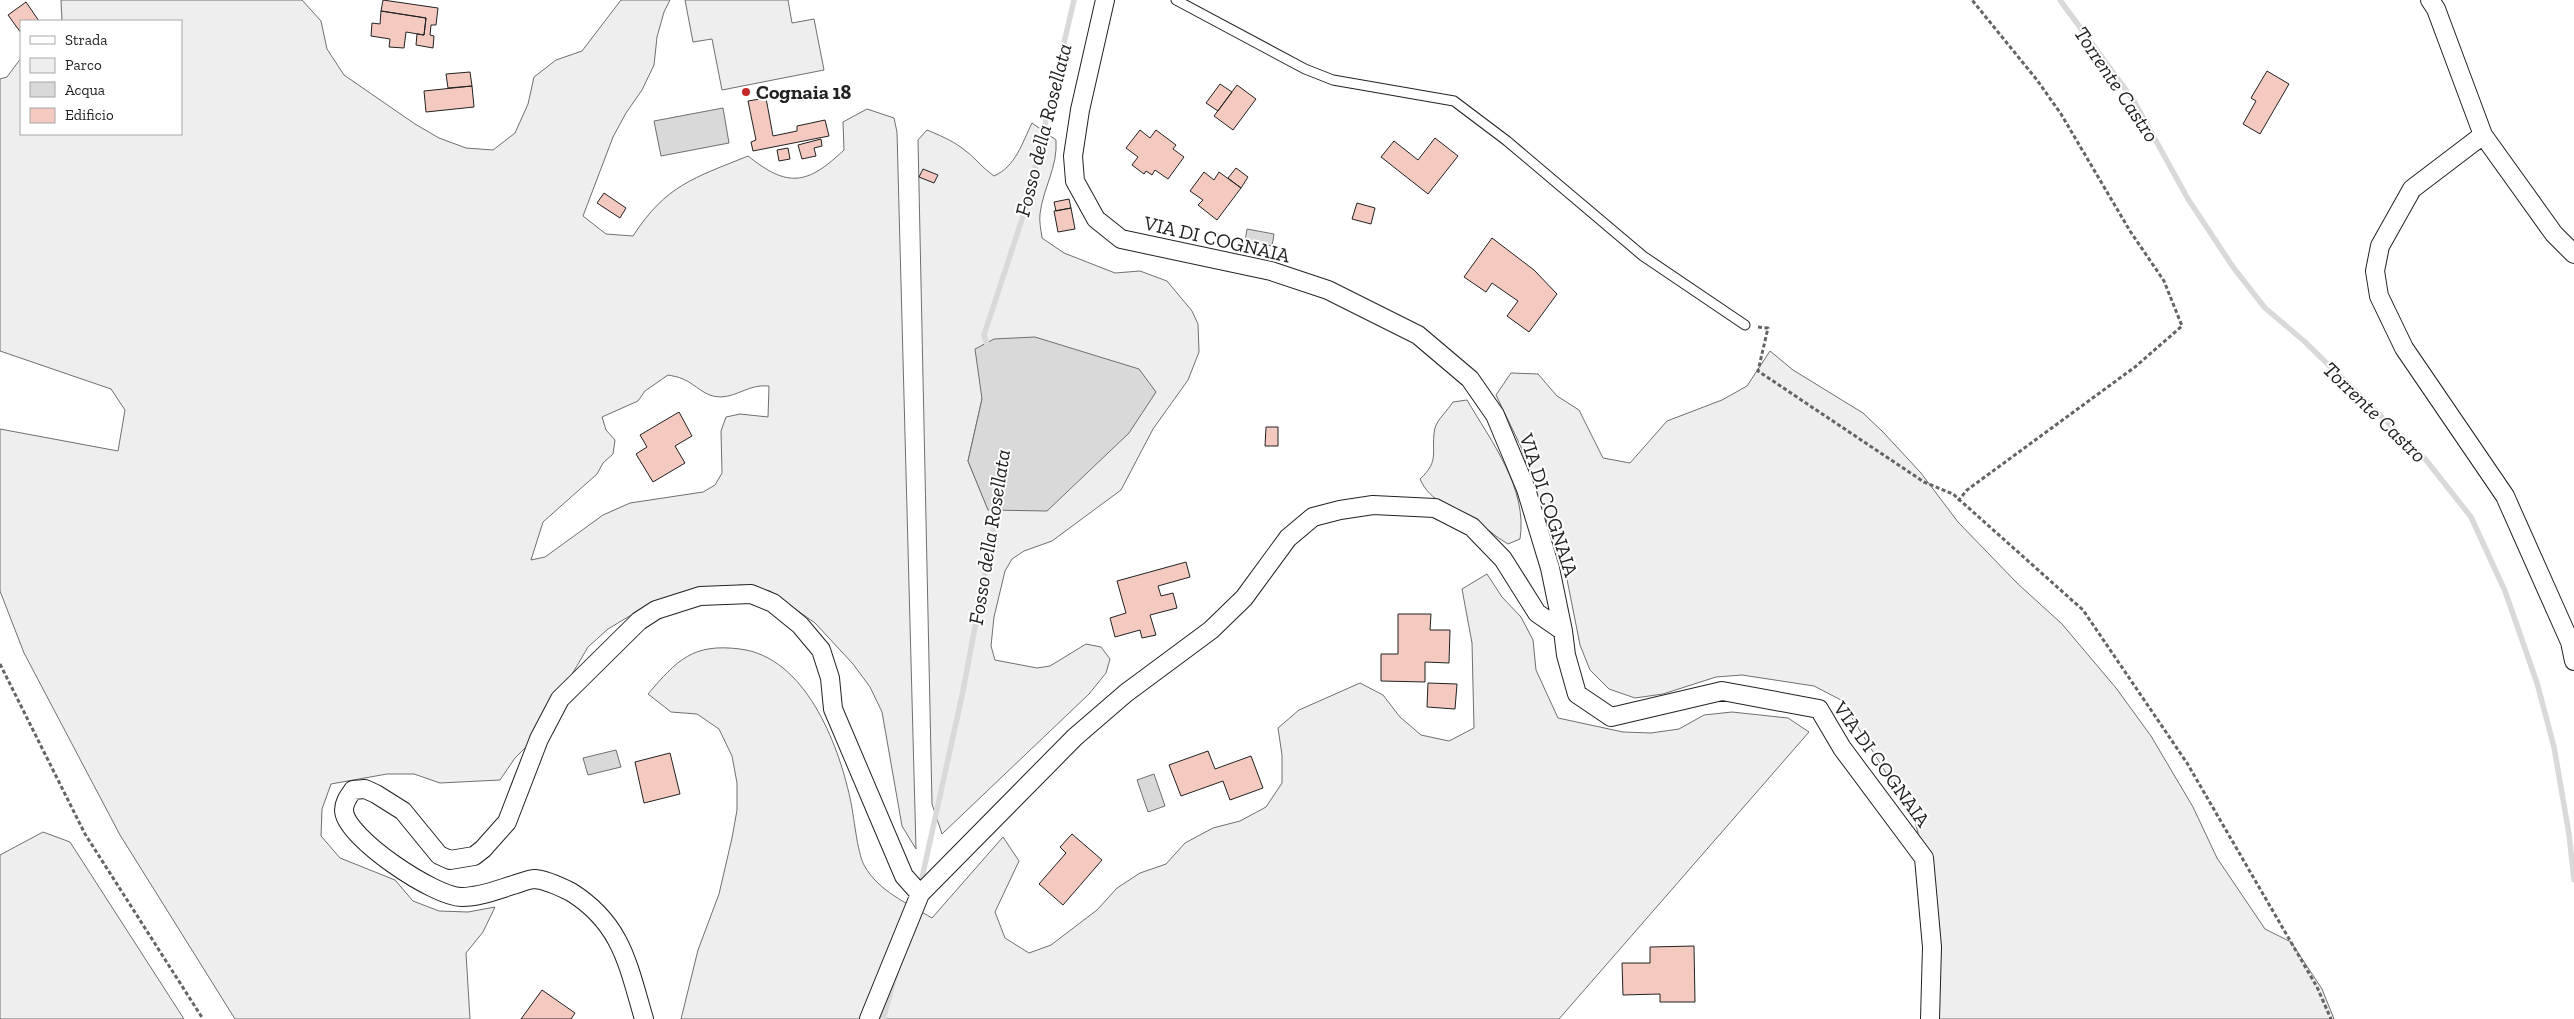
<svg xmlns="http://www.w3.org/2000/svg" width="2574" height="1019" viewBox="0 0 2574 1019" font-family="'Zilla Slab',serif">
<rect width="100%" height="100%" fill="#fff"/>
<path fill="#eee" stroke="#6f6f6f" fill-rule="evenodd" d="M61 0H302L321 21 327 49 344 75 415 124 439 138 466 148 493 150 515 133 528 104 534 77 556 60 582 51 621 0H670L664 12 657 37 654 65 642 90 626 113 613 137 583 216 606 234 633 236C666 185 694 178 748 156 788 188 807 185 844 150L843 122 867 109 894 118 897 132 916 849 902 826 882 712 870 687 853 664 815 623 770 591 741 585 712 589 659 603 633 614 608 629 588 647 534 739 515 758 500 780 440 783 414 774H387L331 784 322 809 321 836 340 858 395 880 413 901 439 911 468 912 495 907 483 932 466 953 470 1019H235L120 835 24 653 0 591V429L118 451 125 410 111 389 0 351V79L7 77 21 58V134H181V21H62ZM668 375C673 376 679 377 683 379 697 385 704 397 721 397 739 396 749 384 769 386L768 417 740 414 726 417 721 431 722 473 715 485 703 492 630 503 603 515 545 557 531 560 543 522 597 474 603 463 613 454 615 440 606 430 602 417 638 401 645 391Z
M685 0H788L792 23 814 19 824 70 722 90 712 39 693 42Z
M1032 123 1056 140C1058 167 1043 188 1040 214 1039 221 1041 230 1042 238L1064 253 1115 273 1140 271 1167 281 1192 311 1198 324 1199 352 1188 380 1153 429 1121 490 1052 541 1024 551 1012 559 1005 571 994 617 991 646 995 660 1037 668 1050 666 1086 644 1101 647 1110 659 1106 673 1089 694 942 834 932 804 918 140 927 130C939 135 951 140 962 148 974 156 982 168 994 176 1016 166 1022 143 1032 123ZM982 399 988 509 968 461Z
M1770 351 1793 370 1863 413 1883 432 1921 473 1958 522 2017 583 2062 624 2116 688 2151 736 2193 807 2217 858 2265 929 2291 942 2322 989 2334 1019H1936L1928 870 1914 818 1841 700 1814 686 1742 675 1716 677 1663 694 1635 698 1609 689 1590 670 1580 645 1563 559 1538 501 1521 447 1496 395 1511 373 1538 374 1557 396 1579 410 1603 458 1630 463 1667 421 1722 400 1747 386Z
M1467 400C1491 441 1528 489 1520 539L1508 544C1495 537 1485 526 1472 519 1452 507 1430 502 1420 479 1441 460 1430 451 1435 428 1437 420 1448 410 1453 402Z
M1487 574 1502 597 1521 617 1533 640 1536 670 1558 718 1623 732 1651 733 1679 729 1704 715 1732 712 1788 718 1809 732 1559 1019H681L698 950 719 894 732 838 737 810V783L732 756 719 729 697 714 671 712 648 694C677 660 693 643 740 649 805 657 838 743 850 798 854 815 857 852 864 865 878 891 907 903 932 918L1003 837 1019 861 995 912 1005 938 1029 953 1051 945 1097 910 1117 888 1140 873 1166 864 1185 843 1213 828 1240 821 1266 807 1282 783V755L1278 728 1299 710 1360 683 1383 695 1400 717 1421 735 1449 741 1474 728 1472 643 1462 589Z
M43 832 70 842 184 1019H0V855Z"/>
<path fill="#d9d9d9" stroke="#6f6f6f" d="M723 108 729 143 661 156 654 121Z
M1247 229 1274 234 1272 246 1245 241Z
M1035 337 1139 369 1156 392 1129 433 1047 511 988 510 968 461 982 399 975 349 994 339Z
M616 750 621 767 588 775 583 758Z
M1154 774 1165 806 1148 812 1137 780Z"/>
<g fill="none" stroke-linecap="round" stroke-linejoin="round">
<path stroke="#d9d9d9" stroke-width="5.5" d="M2060 0 2134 101 2188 199 2233 267 2265 308 2304 341 2426 460 2471 517 2505 591 2537 683 2554 747 2569 834 2574 880
M989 351 984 335 1026 207 1074 0
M920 887 963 691 998 504
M883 1019 896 973"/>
</g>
<path fill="#f3c9c0" stroke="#222" d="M383 0 438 8 436 25H431L430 35 434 36 433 48 416 45 417 34 424 35 426 18 381 11Z
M26 2 39 21H21V33L8 15Z
M381 11 426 18 424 35 406 32 404 48 389 47 390 39 371 36 372 23 380 24Z
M2267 71 2289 84 2260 134 2243 124 2256 101 2251 98Z
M470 72 472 86 448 88 446 74Z
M1220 84 1232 92 1218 111 1206 103Z
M1237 85 1256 99 1233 130 1214 116Z
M472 86 474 107 426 112 424 91Z
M766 98 773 136 797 131V126L825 120 829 136 753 151 751 142 756 140 748 101Z
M1140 130 1150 138 1156 130 1176 145 1173 149 1184 157 1168 179 1155 170 1152 175 1146 171 1144 174 1132 165 1138 157 1126 148Z
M1435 138 1458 156 1428 194 1381 157 1394 141 1418 160Z
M821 139 822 146 814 148 816 156 802 159 798 145Z
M788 148 790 159 779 161 777 150Z
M1236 168 1248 177 1241 188 1228 178Z
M923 169 938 175 934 183 919 177Z
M1204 172 1214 180 1219 172 1241 188 1217 220 1198 205 1203 200 1190 191Z
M604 193 626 208 620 218 597 203Z
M1069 199 1071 208 1056 211 1054 202Z
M1357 203 1375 208 1371 224 1352 219Z
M1071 208 1075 229 1058 232 1054 211Z
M1492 238 1534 270 1557 294 1529 332 1507 316 1518 301 1492 283 1486 292 1464 277Z
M679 412 692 436 675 446 685 463 653 482 636 454 647 447 640 435Z
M1266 427H1278V446H1265Z
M1186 562 1190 577 1158 586 1161 596 1173 593 1177 608 1150 615 1156 635 1142 638 1140 630 1115 637 1110 618 1126 613 1117 581Z
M1398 614H1431L1430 630H1450L1449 663 1425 662V682L1381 681V654H1398Z
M1428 683 1457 684 1455 709 1427 707Z
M1208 751 1215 769 1251 756 1263 788 1230 800 1223 781 1181 796 1169 765Z
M670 753 680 794 644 803 635 762Z
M1072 834 1102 860 1063 905 1039 884 1066 853 1060 847Z
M1694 946 1695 1002H1660V994L1623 995 1622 963H1650V947Z
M542 990 575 1013 571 1019H521Z"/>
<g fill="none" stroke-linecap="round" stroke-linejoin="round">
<defs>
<path id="lane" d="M1176 0 1305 69 1333 80 1454 101 1507 141 1643 256 1745 325"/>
<path id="street" d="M1105 0 1080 110 1073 156 1075 181 1096 219 1121 239 1271 271 1328 290 1418 335 1470 379 1495 415 1526 489 1550 568 1563 631 1566 655 1577 694 1611 717 1722 691 1819 709 1842 748 1924 858 1932 947 1930 1019
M2430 0 2436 9 2483 135 2554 234 2574 254
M2483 135 2412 189 2380 246 2375 271 2379 296 2404 348 2505 496 2570 642 2574 661
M644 1019C628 965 622 924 571 892 561 887 546 880 535 879 529 879 520 883 513 885 497 890 479 897 462 897 436 898 344 837 344 810 344 802 349 796 353 790L365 789 376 794 403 811 439 855 450 860 474 856 483 849 507 822 539 739 560 699 639 621 656 610 700 596 751 594 773 603 800 625 821 650 830 678 833 709 904 876 920 894
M869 1019 920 894 1075 737 1126 693 1211 630 1244 598 1288 538 1313 517 1340 510 1373 505 1435 508 1472 527 1503 559 1537 613 1563 631"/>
</defs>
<use href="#lane" stroke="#222" stroke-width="11"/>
<use href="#street" stroke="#222" stroke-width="20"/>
<path stroke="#646464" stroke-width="3" stroke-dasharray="4 2.5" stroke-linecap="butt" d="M1758 327 1768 328 1758 371 1924 482 1953 494 2083 610 2187 763 2317 987 2331 1019
M1958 501 1967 490 2135 367 2182 326 2164 281 2130 231 2061 114 2037 80 1972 0
M0 664 85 834 203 1019"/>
<use href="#lane" stroke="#fff" stroke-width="9"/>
<use href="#street" stroke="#fff" stroke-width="18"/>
</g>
<circle fill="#c62828" stroke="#fff" stroke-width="2" cx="746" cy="92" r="5"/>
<g text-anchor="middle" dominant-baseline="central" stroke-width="4" stroke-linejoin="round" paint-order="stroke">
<g font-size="20" font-weight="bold" fill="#222" stroke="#fff" text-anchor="start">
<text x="756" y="92">Cognaia 18</text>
</g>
<g font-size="20" fill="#222" stroke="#fff">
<text transform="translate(1217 239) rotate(13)">VIA DI COGNAIA</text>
<text transform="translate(1549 505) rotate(72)">VIA DI COGNAIA</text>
<text transform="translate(1882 764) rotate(54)">VIA DI COGNAIA</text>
</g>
<g font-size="21" font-style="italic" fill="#222" stroke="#fff">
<text transform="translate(2117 84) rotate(56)">Torrente Castro</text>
<text transform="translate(1043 130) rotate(-76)">Fosso della Rosellata</text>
<text transform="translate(2375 412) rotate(44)">Torrente Castro</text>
<text transform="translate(989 537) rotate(-81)">Fosso della Rosellata</text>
</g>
</g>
<rect x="20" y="20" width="162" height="115" fill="#ffffff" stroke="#a7a7a7"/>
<rect x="30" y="36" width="25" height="8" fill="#ffffff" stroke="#a7a7a7"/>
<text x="65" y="45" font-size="15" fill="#222222">Strada</text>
<rect x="30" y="58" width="25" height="15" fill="#eeeeee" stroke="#a7a7a7"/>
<text x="65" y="70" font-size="15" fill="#222222">Parco</text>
<rect x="30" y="82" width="25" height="15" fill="#d9d9d9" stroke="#a7a7a7"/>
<text x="65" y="95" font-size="15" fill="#222222">Acqua</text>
<rect x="30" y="108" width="25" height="15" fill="#f3c9c0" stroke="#a7a7a7"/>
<text x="65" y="120" font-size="15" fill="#222222">Edificio</text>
</svg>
